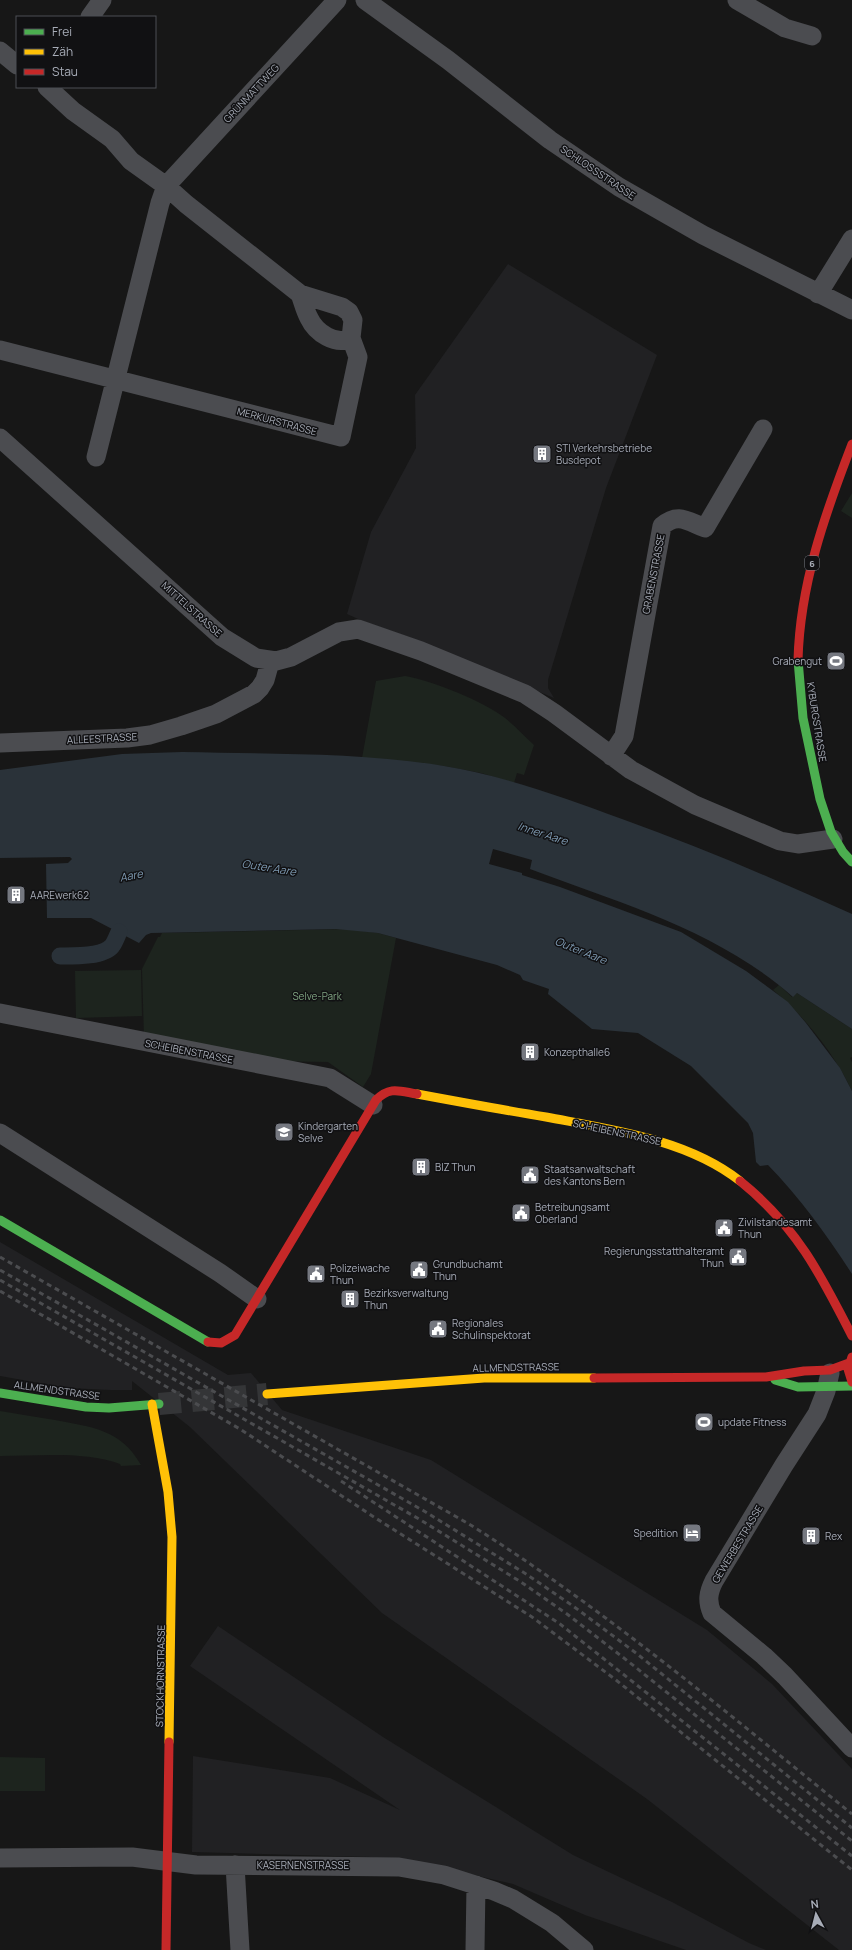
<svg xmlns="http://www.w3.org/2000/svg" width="852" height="1950" viewBox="0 0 852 1950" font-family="Manrope,sans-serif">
<rect width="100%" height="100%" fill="#171717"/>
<path fill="#212123" d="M508 264 657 355 606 488 548 680V688L554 698 409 637 365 622 347 614 371 532 416 448 415 395Z
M0 1242 228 1375 251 1373 282 1410 431 1460 707 1630 772 1684 852 1769V1950H839L647 1799 382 1613 190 1427 132 1381V1390H111L68 1388 0 1376Z
M218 1626 383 1737 573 1855 672 1902 749 1943 766 1950H686L585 1915 513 1884 442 1868 370 1857 192 1852 193 1756 330 1778 400 1810 190 1666Z"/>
<path fill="#1d241e" d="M852 493V518L841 511Z
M405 676C433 681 483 701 505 718 515 726 524 736 534 745L524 775 517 773 514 783 481 773 444 766 362 758 376 681Z
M347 929 378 933 396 938 371 1074 363 1087 328 1062 264 1061 144 1037 142 969 158 937H160L162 933Z
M141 970 142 1016 76 1018 75 971Z
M779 985 792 997 797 993 852 1029V1057L850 1058 852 1062V1091C834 1053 805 1017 773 990Z
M0 1411C18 1414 36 1417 55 1420 91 1427 121 1429 141 1465L121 1466 120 1464C86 1451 37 1456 0 1456Z
M0 1757 45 1758V1791H0Z"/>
<path fill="#2a3239" d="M182 752C268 754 360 752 444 766 505 776 565 798 622 819 700 847 777 880 852 914V1029L797 993 793 997C719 931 620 903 530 869L532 860 493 849 489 864 522 873V875L560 887 681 932 746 971 788 1002 806 1023 840 1068 852 1091V1274C827 1235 800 1198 768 1165L760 1166 756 1162 753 1133 748 1123 691 1066 638 1033 592 1029 548 994 549 989 523 980 520 975 497 965 378 933 336 929 151 933 146 935 139 943 91 918H47L46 864 68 863 72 859 70 857 0 858V770L122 754Z"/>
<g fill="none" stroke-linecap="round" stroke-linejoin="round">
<path stroke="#2a3239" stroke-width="17" d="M60 956C73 956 103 957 112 946 115 942 117 936 119 932"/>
<path stroke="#343537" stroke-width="22" stroke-dasharray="22 11" stroke-linecap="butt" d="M159 1404 267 1394"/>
<path stroke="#4b4c50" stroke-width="19" d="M365 0 448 60 550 140 619 187 703 235 852 310
M737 0 785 28 812 36
M90 17 102 0
M0 51 17 65
M47 87 73 111 112 139 131 161 166 186 186 204 300 294 342 307 349 312 353 320 351 338C336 346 316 333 309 318 305 311 303 302 300 294
M818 294 852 239
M0 350 341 437 358 357 351 338
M0 438 222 637 256 658 276 661 291 657 339 632 358 629 421 651 525 694 554 713 631 770 695 805 780 841 798 844 833 839
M96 457 160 203 166 186 337 0
M0 743 127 738 150 735 181 726 216 714 254 694 260 688 265 680 270 662
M611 756 624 736 662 526C678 512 687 521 705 528L763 429
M0 1013 330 1078 373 1105
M0 1133 220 1273 257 1299
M830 1373 826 1391 817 1414 784 1465 714 1581C708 1593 707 1601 712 1613L764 1656 785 1676 852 1748
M0 1858 132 1857 196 1865 399 1867 444 1875 494 1891 513 1899 552 1923 584 1950
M235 1865 240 1950
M475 1950 476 1885"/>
<path stroke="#4caf50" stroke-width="9" d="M798 660 803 718 820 799 831 832 843 852 852 862
M0 1220 208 1342
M775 1380 798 1387 852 1386
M0 1393 86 1407 109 1408 159 1404"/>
<path stroke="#ffc107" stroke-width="9" d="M417 1094C460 1102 503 1110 546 1117 609 1129 687 1139 740 1181
M267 1394 484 1378H594
M152 1404 168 1492 172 1537 169 1742"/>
<path stroke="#c62828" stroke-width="9" d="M798 660C800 584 825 514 852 444
M740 1181C796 1226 820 1273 852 1336
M208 1342 221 1343 235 1335 376 1100C390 1086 399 1091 417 1094
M852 1357 848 1369 852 1382
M594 1378 766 1377 804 1371 830 1370 849 1363
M166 1950 169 1742"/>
<path stroke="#4b4c4f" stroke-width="3" stroke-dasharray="5 4" stroke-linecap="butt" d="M0 1257 469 1524C605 1609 727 1713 852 1814
M0 1270 424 1511 526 1574 573 1606 636 1653 852 1828
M0 1280 419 1519 521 1582 567 1614 629 1662 852 1841
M0 1291 240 1429 377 1519 532 1617 616 1680 852 1870
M341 1481 560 1624 852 1856"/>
</g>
<defs>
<symbol id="building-square" viewBox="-11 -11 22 22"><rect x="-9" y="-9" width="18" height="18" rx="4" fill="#757880" stroke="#111113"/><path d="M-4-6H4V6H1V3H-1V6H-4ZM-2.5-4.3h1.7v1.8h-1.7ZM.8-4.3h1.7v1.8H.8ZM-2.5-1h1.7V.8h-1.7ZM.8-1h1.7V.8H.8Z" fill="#fff"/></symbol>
<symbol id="stadium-square" viewBox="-11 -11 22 22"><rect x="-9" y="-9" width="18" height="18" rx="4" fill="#757880" stroke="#111113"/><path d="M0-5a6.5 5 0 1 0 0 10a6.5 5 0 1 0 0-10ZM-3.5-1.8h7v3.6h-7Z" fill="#fff"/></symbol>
<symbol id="school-square" viewBox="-11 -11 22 22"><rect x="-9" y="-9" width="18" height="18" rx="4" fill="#757880" stroke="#111113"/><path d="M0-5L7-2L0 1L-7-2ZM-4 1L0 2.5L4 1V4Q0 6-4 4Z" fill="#fff"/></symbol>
<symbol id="civic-square" viewBox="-11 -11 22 22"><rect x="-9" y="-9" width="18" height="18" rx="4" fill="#757880" stroke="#111113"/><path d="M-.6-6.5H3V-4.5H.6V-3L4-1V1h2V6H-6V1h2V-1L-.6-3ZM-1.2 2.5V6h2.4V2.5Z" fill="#fff"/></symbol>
<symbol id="hotel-square" viewBox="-11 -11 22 22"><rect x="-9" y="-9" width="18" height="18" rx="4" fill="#757880" stroke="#111113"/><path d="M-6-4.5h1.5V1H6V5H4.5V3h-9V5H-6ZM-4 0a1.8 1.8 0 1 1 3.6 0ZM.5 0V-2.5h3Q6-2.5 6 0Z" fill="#fff"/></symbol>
</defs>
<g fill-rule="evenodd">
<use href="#building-square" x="531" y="443" width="22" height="22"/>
<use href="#stadium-square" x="825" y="650" width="22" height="22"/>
<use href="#building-square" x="5" y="884" width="22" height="22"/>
<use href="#building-square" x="519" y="1041" width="22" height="22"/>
<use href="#school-square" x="273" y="1121" width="22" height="22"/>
<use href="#building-square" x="410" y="1156" width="22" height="22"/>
<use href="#civic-square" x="519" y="1164" width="22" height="22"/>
<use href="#civic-square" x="510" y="1202" width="22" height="22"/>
<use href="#civic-square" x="713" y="1217" width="22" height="22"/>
<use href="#civic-square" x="727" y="1246" width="22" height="22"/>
<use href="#civic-square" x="408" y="1259" width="22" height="22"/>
<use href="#civic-square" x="305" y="1263" width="22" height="22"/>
<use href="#building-square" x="339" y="1288" width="22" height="22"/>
<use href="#civic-square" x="427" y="1318" width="22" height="22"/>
<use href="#stadium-square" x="693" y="1411" width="22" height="22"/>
<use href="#hotel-square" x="681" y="1522" width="22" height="22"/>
<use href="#building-square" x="800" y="1525" width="22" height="22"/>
</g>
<g text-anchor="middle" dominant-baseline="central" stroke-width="3" stroke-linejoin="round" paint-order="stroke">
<rect fill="#111113" stroke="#7b7e86" stroke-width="1" x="805" y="556" width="14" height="14" rx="3"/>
<g font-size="9" font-weight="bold" fill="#a8adb8">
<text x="812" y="563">6</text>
</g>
<g font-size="10" fill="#a8adb8" stroke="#111113">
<text transform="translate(251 93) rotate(-47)">GRÜNMATTWEG</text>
<text transform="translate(598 172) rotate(34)">SCHLOSSSTRASSE</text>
<text transform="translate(277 421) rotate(15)">MERKURSTRASSE</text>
<text transform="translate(653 574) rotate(-79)">GRABENSTRASSE</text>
<text transform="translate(192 609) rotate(42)">MITTELSTRASSE</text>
<text transform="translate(817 722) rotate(81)">KYBURGSTRASSE</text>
<text transform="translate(102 738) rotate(-3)">ALLEESTRASSE</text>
<text transform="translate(189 1051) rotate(11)">SCHEIBENSTRASSE</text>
<text transform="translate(617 1132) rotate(12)">SCHEIBENSTRASSE</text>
<text transform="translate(516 1367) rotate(-1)">ALLMENDSTRASSE</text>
<text transform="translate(57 1390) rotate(8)">ALLMENDSTRASSE</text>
<text transform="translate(737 1544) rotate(-59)">GEWERBESTRASSE</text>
<text transform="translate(160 1676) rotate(-89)">STOCKHORNSTRASSE</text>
<text x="303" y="1865">KASERNENSTRASSE</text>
</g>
<g font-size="10" fill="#a8adb8" stroke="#111113" text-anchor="start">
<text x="556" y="448">STI Verkehrsbetriebe<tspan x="556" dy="12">Busdepot</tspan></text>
<text x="822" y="661" text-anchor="end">Grabengut</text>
<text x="30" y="895">AAREwerk62</text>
<text x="544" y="1052">Konzepthalle6</text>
<text x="298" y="1126">Kindergarten<tspan x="298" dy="12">Selve</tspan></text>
<text x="435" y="1167">BIZ Thun</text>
<text x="544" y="1169">Staatsanwaltschaft<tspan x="544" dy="12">des Kantons Bern</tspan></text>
<text x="535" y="1207">Betreibungsamt<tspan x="535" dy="12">Oberland</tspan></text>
<text x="738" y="1222">Zivilstandesamt<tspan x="738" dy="12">Thun</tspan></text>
<text x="724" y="1251" text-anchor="end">Regierungsstatthalteramt<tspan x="724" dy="12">Thun</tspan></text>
<text x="433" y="1264">Grundbuchamt<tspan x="433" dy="12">Thun</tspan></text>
<text x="330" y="1268">Polizeiwache<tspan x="330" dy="12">Thun</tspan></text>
<text x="364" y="1293">Bezirksverwaltung<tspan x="364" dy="12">Thun</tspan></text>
<text x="452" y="1323">Regionales<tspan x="452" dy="12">Schulinspektorat</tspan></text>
<text x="718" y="1422">update Fitness</text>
<text x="678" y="1533" text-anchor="end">Spedition</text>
<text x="825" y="1536">Rex</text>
</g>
<g font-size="10" fill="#7fa381" stroke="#111113">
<text x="317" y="996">Selve-Park</text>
</g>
<g font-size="11" font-style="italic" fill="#7f9bb3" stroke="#111113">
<text transform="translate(543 833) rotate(18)">Inner Aare</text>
<text transform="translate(269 867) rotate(9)">Outer Aare</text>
<text transform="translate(131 875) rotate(-11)">Aare</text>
<text transform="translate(581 950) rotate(22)">Outer Aare</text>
</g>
</g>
<rect x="16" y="16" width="140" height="72" fill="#111113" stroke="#4d4f55"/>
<rect x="24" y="29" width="20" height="6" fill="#4caf50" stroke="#4d4f55"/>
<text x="52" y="36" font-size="12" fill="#a8adb8">Frei</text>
<rect x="24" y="49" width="20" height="6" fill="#ffc107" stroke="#4d4f55"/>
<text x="52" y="56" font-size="12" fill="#a8adb8">Zäh</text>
<rect x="24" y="69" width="20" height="6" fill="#c62828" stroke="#4d4f55"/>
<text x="52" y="76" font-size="12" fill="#a8adb8">Stau</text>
<g transform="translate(816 1914) rotate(353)" stroke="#111113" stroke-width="3" paint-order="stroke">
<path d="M0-3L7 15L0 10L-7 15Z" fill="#a8adb8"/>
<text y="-6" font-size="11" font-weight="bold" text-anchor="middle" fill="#a8adb8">N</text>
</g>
</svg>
